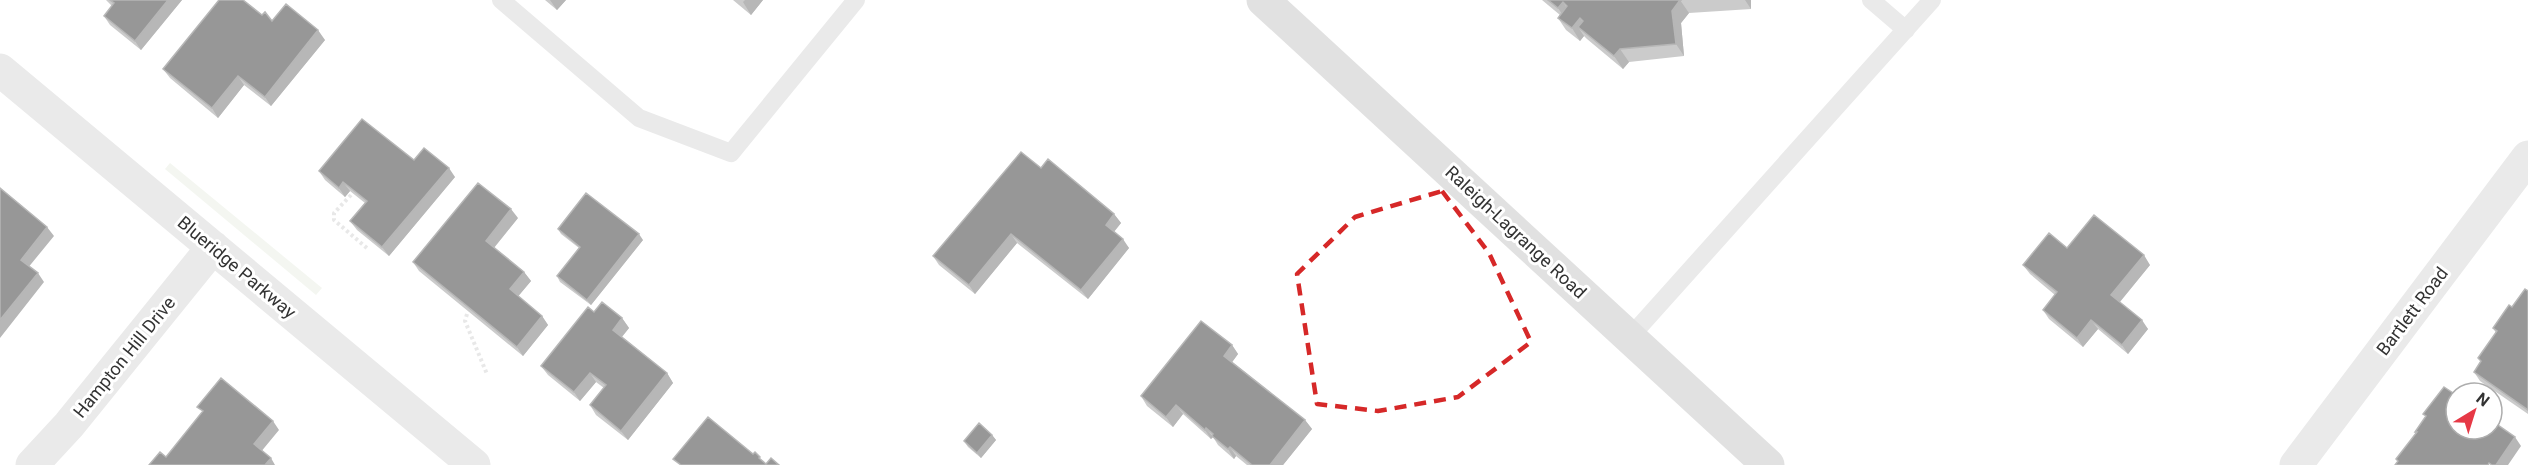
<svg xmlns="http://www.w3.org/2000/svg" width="2528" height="465" viewBox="0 0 2528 465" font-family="Roboto,sans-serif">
<rect width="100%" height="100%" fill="#fff"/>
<path fill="#e6ecdf" d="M170 163 322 288 316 295 165 169Z"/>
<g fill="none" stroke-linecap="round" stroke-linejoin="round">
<path stroke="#cdcdcd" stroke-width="4" stroke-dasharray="3 3" stroke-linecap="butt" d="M351 195 334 213V220L368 249
M467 314 465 321 487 374"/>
<path stroke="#d0d0d0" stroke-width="18" d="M501 0 639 118 731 153 856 0
M1871 0 1906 30
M1630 337 1932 0"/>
<path stroke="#d0d0d0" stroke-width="33" d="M0 70 474 465
M32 465 69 425 213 247
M2296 465 2528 157"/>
<path stroke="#bdbdbd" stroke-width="33" d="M1263 0 1768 465"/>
</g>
<path fill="#8c8c8c" d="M106 0H182L141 50 110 25 104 16 112 6Z
M545 0H566L557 10Z
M733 0H763L751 15Z
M1542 0H1751V9L1689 13 1681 23 1684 56 1629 62 1623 69 1587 39 1584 36 1580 41 1566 30 1558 18 1560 15Z
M262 15 272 21 325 40 271 106 244 85 218 118 170 78 163 69Z
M414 160 455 177 389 256 357 230 350 221 365 203 350 191 345 197 325 180 319 171Z
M1041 168 1114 214 1121 223 1114 232 1129 248 1088 299 1017 243 975 294 939 265 933 256Z
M518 218 494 248 524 272 531 281 518 296 542 316 548 325 523 356 419 271 413 262Z
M558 229 643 240 591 305 560 282 557 276 579 248 561 234Z
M2067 248 2150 265 2120 302 2148 329 2128 354 2098 329 2083 347 2049 319 2043 310 2055 295 2030 274 2023 265Z
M2528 291V414L2480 381 2474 372 2481 362 2478 358 2496 333 2493 328Z
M594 312 622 318 629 328 622 337 667 373 673 383 628 440 596 415 590 405 604 388 596 382 580 401 548 375 541 366Z
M1232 345 1238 354 1232 362 1305 420 1312 429 1283 465H1247L1236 456 1234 459 1218 445 1213 437 1211 439 1183 414 1173 427 1147 406 1141 396Z
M992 435 996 440 981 458 968 447 964 441Z"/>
<path fill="#5f5f5f" d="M168 0H182L141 50 135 41Z
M550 0H566L557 10Z
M745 0H763L751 15 743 2Z
M1680 0 1689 13 1681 23 1684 56 1676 44 1672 11Z
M1745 0H1751V9Z
M1563 2 1571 15 1566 20 1558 8Z
M1580 18 1588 31 1578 27 1584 36 1580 41 1572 28Z
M318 30 325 40 271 106 265 97Z
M1620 49 1629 62 1623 69 1614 56Z
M238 76 244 85 218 118 212 108Z
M449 168 455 177 389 256 382 247Z
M343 182 350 191 345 197 339 188Z
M511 209 518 218 492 250 486 241Z
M1114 214 1121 223 1112 234 1106 225Z
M47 227 54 236 27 269 21 260Z
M639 234 643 240 591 305 587 300Z
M1011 234 1017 243 975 294 969 285Z
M1123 239 1129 248 1088 299 1081 290Z
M2144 255 2150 265 2118 304 2111 295Z
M524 272 531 281 516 299 510 289Z
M38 273 44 282 0 338V320Z
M542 316 548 325 523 356 517 347Z
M622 318 629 328 620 339 613 330Z
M2091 320 2098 329 2083 347 2077 338Z
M2142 320 2148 329 2128 354 2122 345Z
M1232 345 1238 354 1230 365 1224 356Z
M590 373 596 382 580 401 574 392Z
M667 373 673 383 628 440 621 431Z
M1176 405 1183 414 1173 427 1166 417Z
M1305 420 1312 429 1283 465H1270Z
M273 421 279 430 260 453 254 444Z
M1206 428 1213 437 1211 439 1205 430Z
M992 435 996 440 981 458 977 453Z
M2515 437 2521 446 2508 465H2496Z
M1230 447 1236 456 1234 459 1228 449Z
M271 458 275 465H265Z"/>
<path fill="#1a1a1a" stroke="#5f5f5f" stroke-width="1.5" d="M110 0H168L135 41 104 16 114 3Z
M219 0H243L262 15 265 12 272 21 286 4 318 30 265 97 238 76 212 108 163 69Z
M1548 0H1682H1680L1672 11 1676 44 1620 49 1614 56 1578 27 1583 21 1580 18 1572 28 1558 18 1567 6 1563 2 1558 8Z
M362 119 414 160 424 148 449 168 382 247 350 221 367 201 343 182 339 188 319 171Z
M1021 152 1041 168 1048 159 1114 214 1106 225 1123 239 1081 290 1011 234 969 285 933 256Z
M478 183 511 209 486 241 524 272 510 289 542 316 517 347 413 262Z
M0 188 47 227 21 260 38 273 0 320Z
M586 193 639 234 587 300 557 276 580 247 558 229Z
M2094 215 2144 255 2111 295 2142 320 2122 345 2091 320 2077 338 2043 310 2057 292 2023 265 2049 233 2067 248Z
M2525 289 2528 291V410L2474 372 2481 361 2478 358 2497 331 2493 328 2509 305 2512 307Z
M602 302 622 318 613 330 667 373 621 431 590 405 606 385 590 373 574 392 541 366 588 307 594 312Z
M1201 321 1232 345 1224 356 1305 420 1270 465H1252L1230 447 1228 449 1212 436 1213 434 1206 428 1205 430 1176 405 1166 417 1141 396Z
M221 378 273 421 254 444 271 458 265 465H149L160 452 166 457 203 411 197 407Z
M2444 387 2456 395V429H2492V421L2515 437 2496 465H2492L2489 463 2488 465H2395L2398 461 2396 459 2417 432H2415L2426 416 2423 414Z
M708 417 753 454 755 452 760 457 759 458 766 464 771 458 779 465H681L673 459Z
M979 423 992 435 977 453 964 441Z"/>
<path d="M0 0H2528V465H0ZM1442 191 1489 253 1531 342 1458 397 1378 411 1317 404 1297 274 1355 217Z" fill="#fff" fill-opacity=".55" fill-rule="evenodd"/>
<path fill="none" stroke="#d62828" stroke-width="4.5" stroke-dasharray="12 8" stroke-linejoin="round" d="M1442 191 1489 253 1531 342 1458 397 1378 411 1317 404 1297 274 1355 217Z"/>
<g text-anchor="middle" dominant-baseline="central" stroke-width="6" stroke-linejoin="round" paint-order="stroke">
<g font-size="18" fill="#333" stroke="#fff">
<text transform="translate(1516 232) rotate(43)">Raleigh-Lagrange Road</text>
<text transform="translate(237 267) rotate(40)">Blueridge Parkway</text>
<text transform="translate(2412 311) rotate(-53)">Bartlett Road</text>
<text transform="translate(124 357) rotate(-51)">Hampton Hill Drive</text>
</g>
</g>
<g transform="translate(2474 411) rotate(38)"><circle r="28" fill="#ffffff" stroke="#adadad" stroke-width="1.5"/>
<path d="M0-4.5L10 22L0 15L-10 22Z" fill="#e63946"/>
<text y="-9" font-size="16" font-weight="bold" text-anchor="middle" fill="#333333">N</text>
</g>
</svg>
